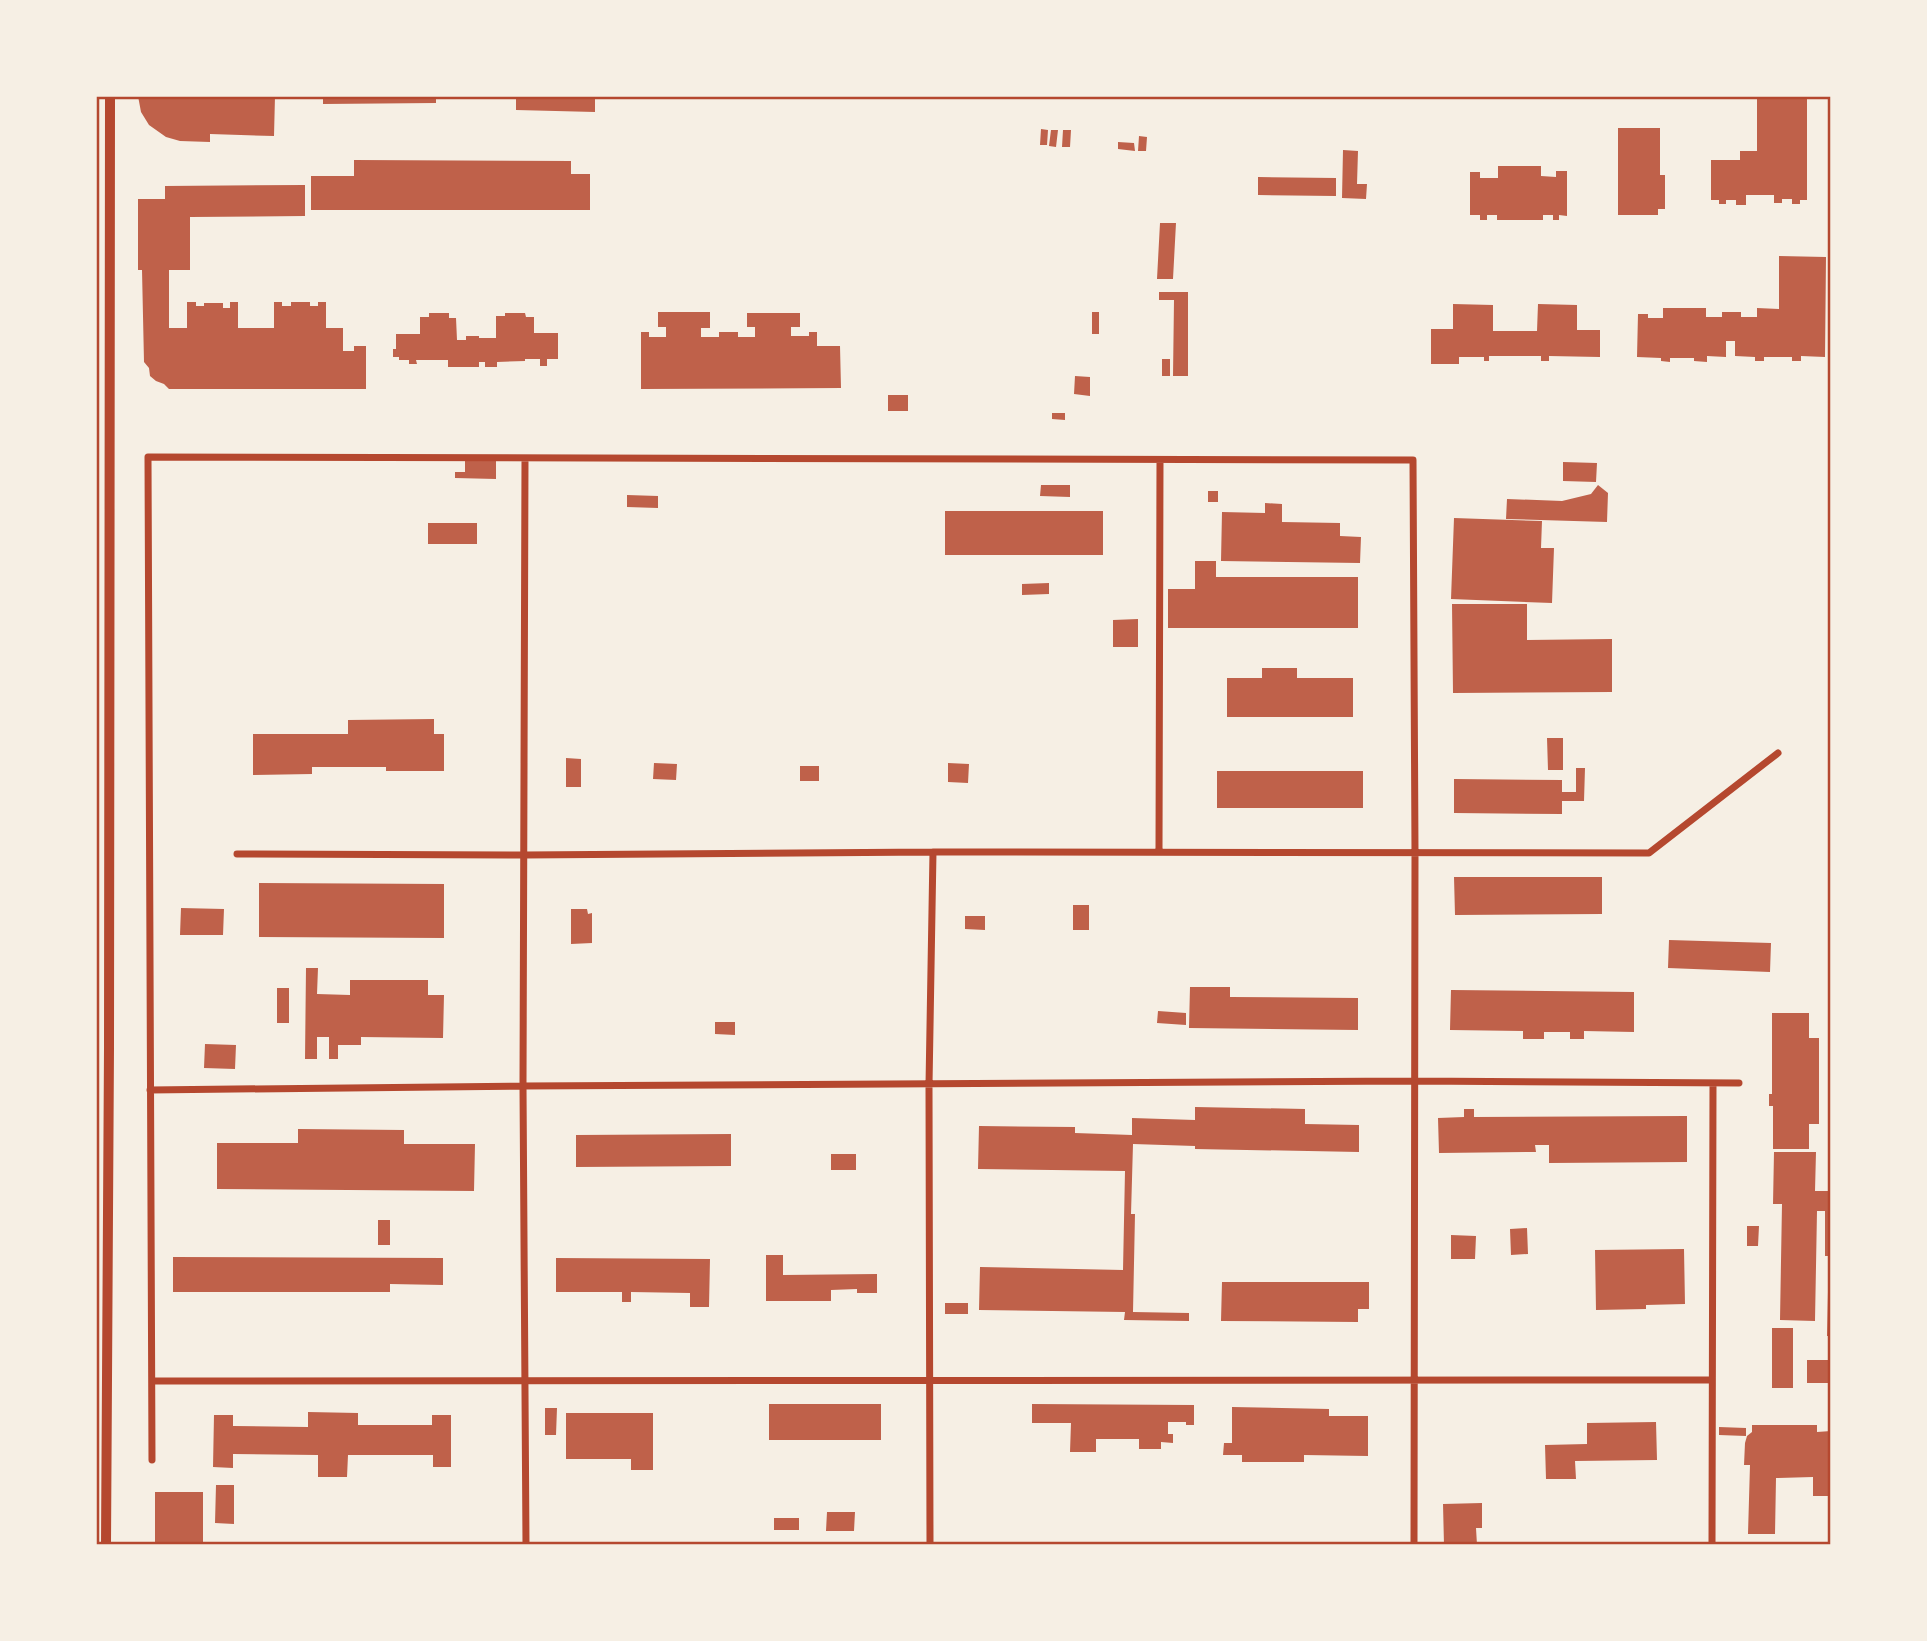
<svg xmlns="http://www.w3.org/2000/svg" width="1927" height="1641" viewBox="0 0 1927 1641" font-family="'Times New Roman',serif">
<rect width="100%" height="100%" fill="#f6efe4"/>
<path fill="#bf614a" d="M138 96H275L274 136 210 134V142L180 141 166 137 149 125 141 112Z
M323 96H436V103L323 104Z
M516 96H595V112L516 110Z
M1757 96H1807V200H1800V204H1792V199H1782V203H1774V195H1746V205H1736V200H1726V204H1719V200H1711V160H1740V151H1757Z
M1618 128H1660V175H1665V209H1658V215H1618Z
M1041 129 1048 130 1047 145H1040Z
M1051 130H1058L1056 147 1049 146Z
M1063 130H1071L1070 147H1062Z
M1139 136 1147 137 1146 151H1138Z
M1118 142 1134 143 1135 151 1118 149Z
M1343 150 1358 151 1357 184H1367L1366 199 1342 198Z
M354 160 571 161V174H590V210H311V176H354Z
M1498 166H1541V176L1556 177V171H1567V216L1559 215V220H1553V215H1543V220H1497V215H1487V220H1480V215H1470V172H1480V178H1498Z
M1258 177 1336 178V196L1258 195Z
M305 185V216L190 217V270H169V328H187V302H196V306H204V303H223V308H230V302H238V328H274V302H282V306H291V302H310V306H318V302H326V328H343V351H354V346H366V389H169L164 384 156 381 150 376 149 368 144 362 142 270H138V199H165V186Z
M1160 223H1176L1173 279H1157Z
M1779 256 1826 257 1825 357 1801 356V361H1792V357H1764V361H1755V357L1735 356V341H1726V357L1707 356V362L1694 361V358H1670V362L1661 361V358L1637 357 1638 314H1648V318H1663V308H1706V317H1722V312H1741V317H1757V308L1779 309Z
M1159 292H1188V376H1173L1174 300H1159Z
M1453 304 1493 305V331H1537L1538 304 1577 305V330H1600V357L1549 356V361H1541V356H1489V361H1484V357H1459V364H1431V329H1453Z
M658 312H710V328H701V337H719V332H738V337H755V327H747V313H800V327H791V336H809V332H817V346H840L841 388 641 389V332H649V337H666V327H658Z
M1092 312H1099V334H1092Z
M429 313H449V318H456L457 340H466V336H479V338H496V316H505V313H525L526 317H534V333H558V359H547V366H540V359H525V361L497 362V367H485V362H479V367H448V360H416L417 364H409V360H399V357H393V349H396V334H420V317H429Z
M1162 359H1170V376H1162Z
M1075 376 1090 377V396L1074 394Z
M888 395H908V411H888Z
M1052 413H1065V420L1052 419Z
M465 459 496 460V479L455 478V472H465Z
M1563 462 1597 463 1596 482 1563 481Z
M1041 485H1070V497L1040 496Z
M1598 485 1608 493 1607 522 1506 519 1507 499 1562 501 1591 494Z
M1208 491H1218V502H1208Z
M627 495 658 496V508L627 507Z
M1265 503 1282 504V522L1340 523V536L1361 537 1360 563 1221 561 1222 512 1265 513Z
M945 511H1103V555H945Z
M1454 518 1542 521 1541 548H1554L1552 603 1451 599Z
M428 523H477V544H428Z
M1195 561H1216V577H1358V628H1168V589H1195Z
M1049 583V594L1022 595V584Z
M1452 604H1527V640L1612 639V692L1453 693Z
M1138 619V647H1113V620Z
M1262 668H1297V678H1353V717H1227V678H1262Z
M434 719V734H444V771H386V767H312V774L253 775V734H348V720Z
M1547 738H1563V770H1548Z
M566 758 581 759V787H566Z
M654 763 677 764 676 780 653 779Z
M948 763 969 764 968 783 948 782Z
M800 766H819V781H800Z
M1576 768H1585L1584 801H1562V814L1454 813V779L1562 780V792H1576Z
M1217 771H1363V808H1217Z
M1454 877H1602V914L1455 915Z
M259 883 444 884V938L259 937Z
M1073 905H1089V930H1073Z
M181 908 224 909 223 935H180Z
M571 909H587L588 914 592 913V943L571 944Z
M965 916H985V930L965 929Z
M1669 940 1771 943 1770 972 1668 968Z
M306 968H318L317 994 350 995V980H428V995H444L443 1038 361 1037V1045H338V1059H329V1037H317V1059H305Z
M1190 987H1230V997L1358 998V1030L1189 1028Z
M277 988H289V1023H277Z
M1451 990 1634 992V1032L1584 1031V1039H1570V1032H1544V1039H1523V1031L1450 1030Z
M1158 1011 1186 1013V1025L1157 1023Z
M1772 1013H1809V1038H1819V1124H1809V1149H1773V1106H1769V1094H1772Z
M715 1022H735V1035L715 1034Z
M205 1044 236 1045 235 1069 204 1068Z
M1195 1107 1305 1109V1124L1359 1125V1152L1195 1149V1146L1133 1144 1131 1214H1135L1133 1312 1189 1313V1321L1124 1320 1125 1312 979 1310 980 1267 1123 1270 1125 1171 978 1169 979 1126 1075 1127V1133L1132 1135V1118L1195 1120Z
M1464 1109H1474V1117L1687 1116V1162L1549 1163V1145H1535L1536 1152 1439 1153 1438 1118 1464 1117Z
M298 1129 404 1130V1144H475L474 1191 217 1189V1143H298Z
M731 1134V1166L576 1167V1135Z
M1774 1152H1816L1815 1191H1831V1256H1825V1211H1817L1815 1321 1780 1320 1782 1204H1773Z
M831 1154H856V1170H831Z
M378 1220H390V1245H378Z
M1747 1226H1759L1758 1246H1747Z
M1527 1228 1528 1254 1511 1255 1510 1229Z
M1451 1235 1476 1236 1475 1259H1451Z
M1684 1249 1685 1304 1646 1305V1309L1596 1310 1595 1250Z
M766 1255H783V1275L877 1274V1293H857V1289L831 1290V1301H766Z
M173 1257 443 1258V1285L390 1284V1292H173Z
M556 1258 710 1259 709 1307H690V1293L631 1292V1302H622V1292H556Z
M1222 1282H1369V1309H1358V1322L1221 1321Z
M1828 1292H1831V1336H1827Z
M945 1303H968V1314H945Z
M1772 1328H1793V1388H1772Z
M1807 1360H1831V1383H1807Z
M769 1404H881V1440H769Z
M1032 1404 1194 1405V1425H1186V1422H1168V1434H1173V1443L1161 1442V1449H1139V1439H1096V1452H1070L1071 1423H1032Z
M1232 1407 1329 1409V1416H1368V1456L1304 1455V1462H1242V1455H1223L1224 1443H1232Z
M545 1408H557L556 1435H545Z
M308 1412 358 1413V1425H432V1415H451V1467H433V1455H348L347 1477H318V1455L233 1454V1468L213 1467 214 1415H233V1426L308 1427Z
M566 1413H653V1470H631V1459H566Z
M1656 1422 1657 1460 1575 1461 1576 1479H1546L1545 1445 1587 1444V1423Z
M1752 1425H1817V1432L1831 1431V1496H1813V1477L1776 1478 1775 1534H1748L1750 1465H1744L1745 1443 1747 1436 1752 1432Z
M1719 1427 1746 1428V1436L1719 1435Z
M216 1485H234V1524L215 1523Z
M155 1492H203V1545H155Z
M1482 1503V1528H1476L1477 1545H1444L1443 1504Z
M827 1512H855L854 1531H826Z
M774 1518H799V1530H774Z"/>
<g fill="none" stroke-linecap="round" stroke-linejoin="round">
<path stroke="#b5482f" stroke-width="7" d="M525 458 523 1086 526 1545
M1159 852 1160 460
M237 854 525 855 933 852 1649 853 1778 753
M150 1090 523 1086 1414 1081 1739 1083
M152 1381 1711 1380
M152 1460 148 457 1413 460 1415 852 1414 1545
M930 1545 929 1085 933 852
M1712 1545 1713 1083"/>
<path stroke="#b5482f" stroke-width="10" d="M106 1545 109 1048 110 96"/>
</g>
<rect width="1927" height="1641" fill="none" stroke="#f6efe4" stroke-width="196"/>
<rect x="98" y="98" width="1731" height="1445" fill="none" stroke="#b5482f" stroke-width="2.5"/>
</svg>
